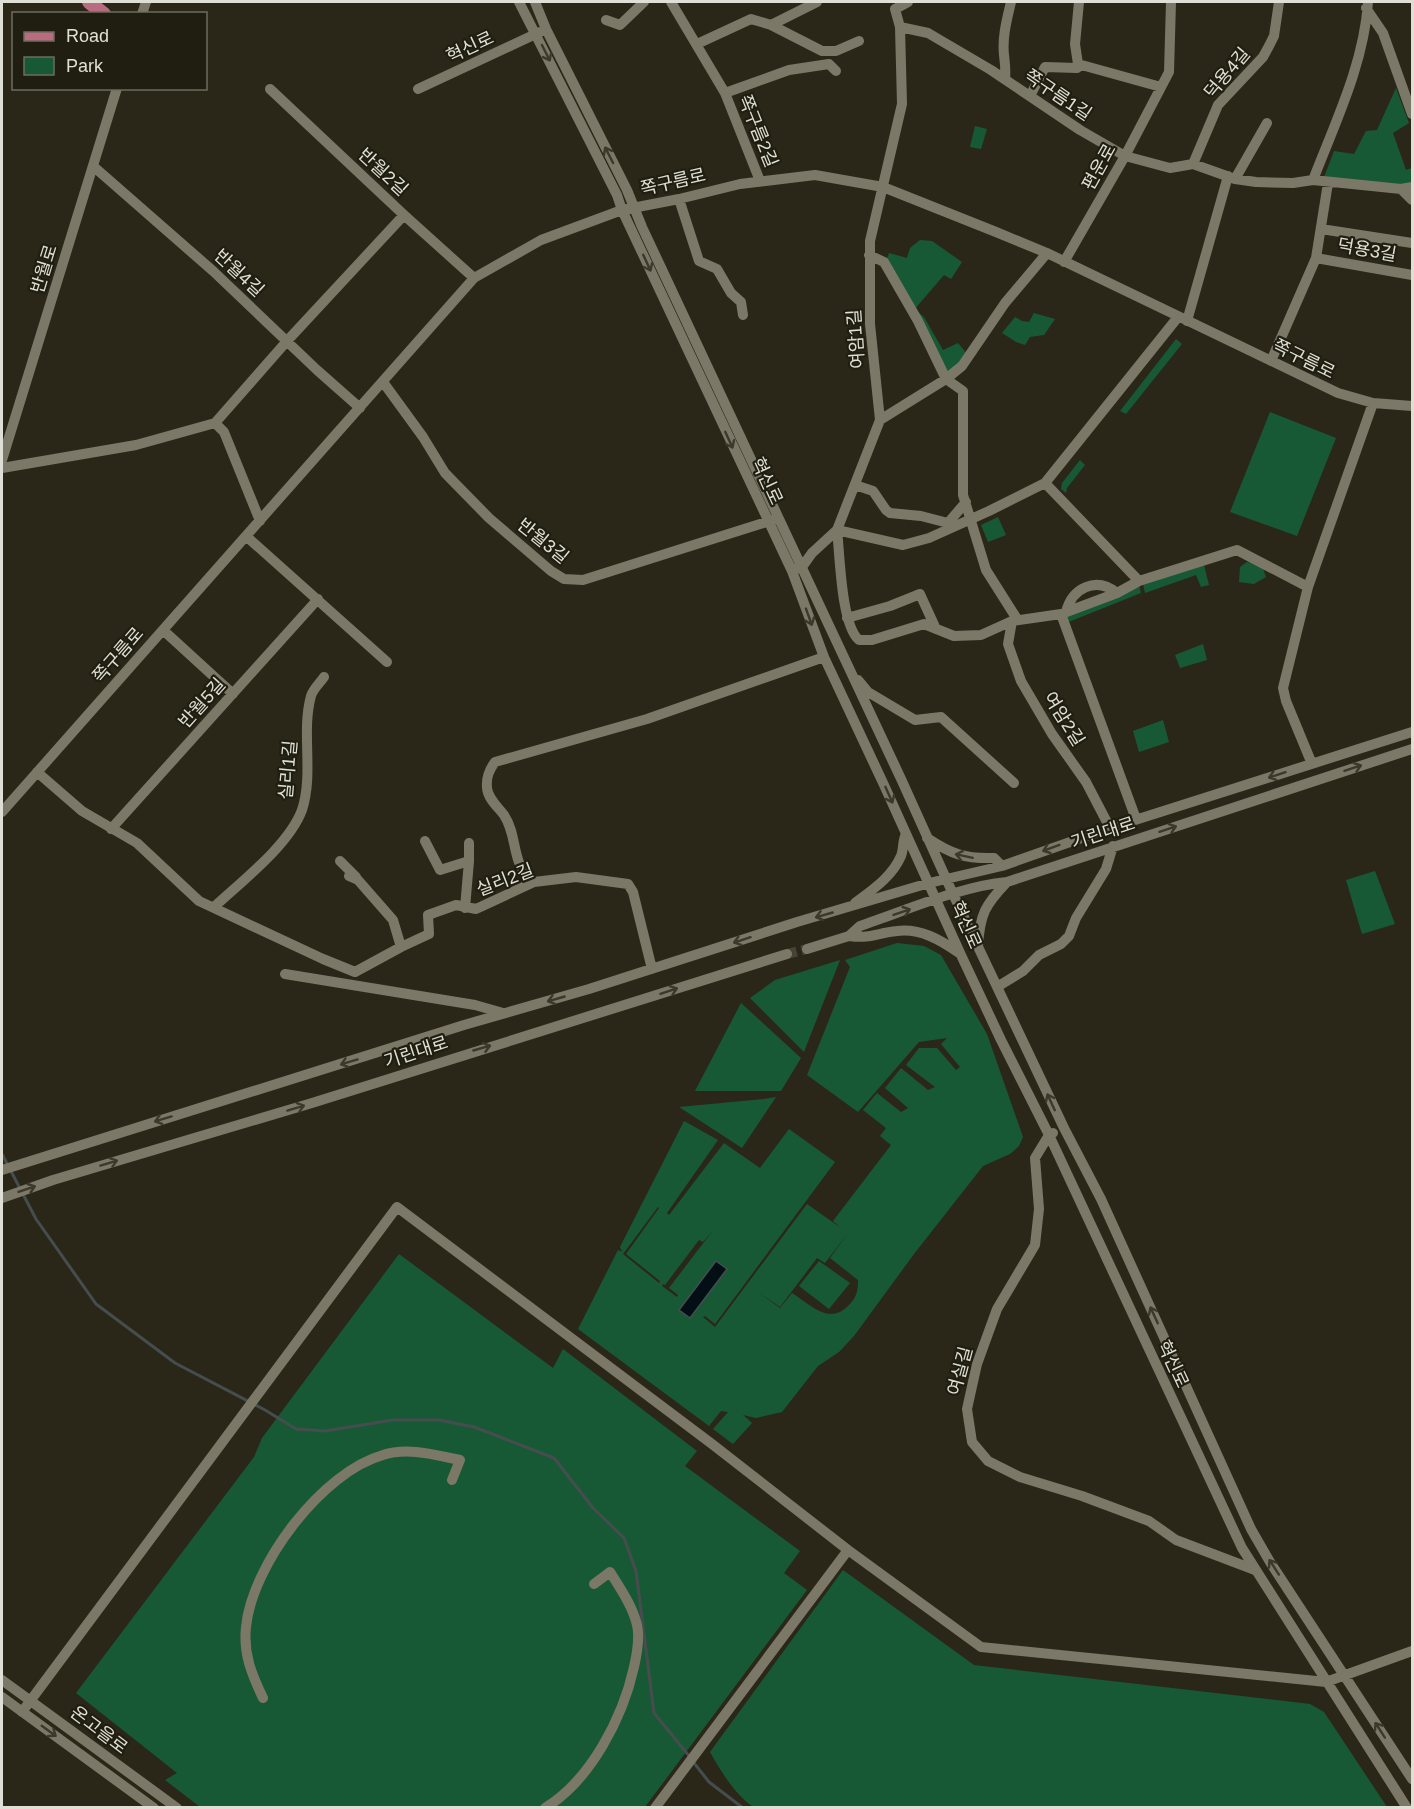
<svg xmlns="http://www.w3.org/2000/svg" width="1414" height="1809" viewBox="0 0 1414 1809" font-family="Helvetica,'Noto Sans KR',sans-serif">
<rect width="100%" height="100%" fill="#2a2719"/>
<path fill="#185935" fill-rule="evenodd" d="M1396 88 1409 123 1393 133 1406 170 1412 168V185L1323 180 1334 151 1354 154 1366 131 1377 130Z
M975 126 987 129 981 149 970 147Z
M920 240 932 241 962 262 951 279 944 275 914 310 886 261 889 253 907 258 910 248Z
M916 310 924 317 943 350 958 343 968 355 947 377Z
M1034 313 1055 319 1044 335 1030 337 1025 345 1016 342 1002 333 1015 317 1022 321 1029 322Z
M1176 339 1182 344 1126 414 1120 411Z
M1270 412 1336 438 1297 536 1230 512Z
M1080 460 1085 465 1067 488 1066 493 1061 489 1062 483Z
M998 517 1006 535 988 542 981 525Z
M1247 562 1262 566 1266 577 1254 584 1239 582 1240 567Z
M1204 565 1209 585 1201 587 1196 575 1145 593 1143 584Z
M1139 585 1141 593 1066 623 1063 615Z
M1203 644 1207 660 1180 668 1175 655Z
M1163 720 1169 742 1139 752 1133 731Z
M1375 871 1395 924 1362 934 1346 880Z
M897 943 924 946 941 955 987 1034 1023 1137 1019 1146 1010 1154 983 1166 914 1254 854 1336 839 1352 818 1366 782 1412 756 1418 743 1415 752 1423 733 1444 713 1429 728 1412 721 1411 709 1426 578 1329 618 1250 622 1252 620 1247 684 1121 718 1140 667 1213 669 1215 724 1143 760 1168 789 1129 835 1162 715 1324 705 1316 703 1317 715 1327 807 1204 841 1228 833 1221 891 1145 880 1136 886 1128 863 1110 877 1093 901 1112 908 1108 885 1088 901 1068 928 1090 935 1087 906 1065 919 1048H937L956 1070 960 1067 941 1044 947 1038 919 1042 858 1112 807 1075 850 967 845 960ZM658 1207 659 1208 626 1254 660 1281 659 1283 623 1254ZM714 1229 669 1288 678 1295 677 1297 662 1286 663 1284 665 1285 699 1240 703 1242ZM848 1233 830 1258 858 1280C858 1290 857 1297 849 1305 829 1326 811 1305 792 1293L780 1308 754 1289 780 1307 817 1258 825 1263Z
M840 960 804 1052 750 998 775 980Z
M741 1003 801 1058 781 1091H695Z
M776 1097 742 1148 679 1107 764 1099Z
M399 1254 553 1368 563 1349 697 1451 685 1466 800 1551 784 1573 807 1590 645 1807H200L165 1780 177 1773 76 1693 254 1457 262 1438Z
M819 1261 850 1283 829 1309 799 1286Z
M843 1570 974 1665 1310 1704 1324 1712 1387 1807H753C735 1794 721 1772 710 1752Z"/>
<path fill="#030f15" stroke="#454d4f" stroke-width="1.5" d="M716 1261 727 1269 690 1318 679 1310Z"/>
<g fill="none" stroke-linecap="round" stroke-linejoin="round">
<path stroke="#454d4f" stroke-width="3" d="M2 1154 36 1219 96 1304 175 1363 265 1410 296 1429 325 1431 393 1420H439L474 1427 554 1458 593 1508 624 1538 636 1571 654 1713 690 1757
M694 1763 709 1782 743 1808"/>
<path stroke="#454335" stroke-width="10" stroke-dasharray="10 5" stroke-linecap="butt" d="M787 954 807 949"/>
<path stroke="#7b7868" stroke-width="10" d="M519 2 617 195 622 210 792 571 824 657 884 785 961 955 1001 1040 1049 1135 1242 1548 1407 1808
M535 2 546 29 627 190 642 227 902 781 953 894 1064 1128 1101 1199 1251 1529 1270 1562 1412 1779
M671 2 725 93 760 181
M1079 2 1075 44 1078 64 1161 87
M1366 8 1383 33 1412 114
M142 14 146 2
M606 20 620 25 644 2
M771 25 817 2
M900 27 928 33 991 70 1080 130 1125 156 1170 168 1193 164 1235 179 1256 182 1293 183 1313 180 1401 189 1412 187
M697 44 751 19 771 25 822 51H836L859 41
M1005 79C1006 70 1005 64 1004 55 1002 37 1007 19 1011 2
M270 89 404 215 474 278
M418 89 540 32
M725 93 789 70 829 64 836 71
M1030 96 1045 67 1077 68 1078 64
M1193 164 1218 105 1263 57 1269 46 1274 36 1279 2
M93 166 213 271 317 370 360 408
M1235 179 1267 123
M1313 180C1335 123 1364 64 1368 2
M1401 189 1412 200
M679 199 699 261 717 269 731 293 741 302 743 315
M1321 229 1412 243
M869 255 884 262 918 321 946 379 963 391V495L986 570 1017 619
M1316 258 1412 275
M1064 262 1125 156 1169 72 1171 2
M1187 321 1228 176
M1271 361 1316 258 1328 183
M383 382 423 437 445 473 489 518 551 571 564 579 583 580 773 520
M880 420 946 379 962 366 1005 303 1047 253
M215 423 287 341 404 215
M2 460 117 88
M2 468 136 445 215 423 224 432 260 521
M1045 483 1139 581
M855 485 873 491 886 510 890 513 921 516 948 523 966 502
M246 536 387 662
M796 569 802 567 812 553 837 530 880 420 870 324V241L902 104 900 27 895 9 908 2
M1066 612C1072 588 1096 576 1117 593
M1061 614 1136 819
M847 618 890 606 920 594 936 629
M1012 621 981 635 954 636 924 624 872 640H859C841 625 840 555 837 530L903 545 929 538 989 511 1045 483 1178 317
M163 630 233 694
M858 680 868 692 915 720 941 717 1014 783
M1312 764 1286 701 1283 688 1308 587 1373 403
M37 772 82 811 137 843 199 901 323 959 355 972
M2 812 474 278 541 240 622 210 679 199 740 184 815 175 883 187 996 232 1047 253 1338 393 1373 403 1412 406
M1110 828 1086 782 1052 734 1021 681 1008 644 1012 621 1061 614 1117 593 1139 581 1237 550 1308 587
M111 829 318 599
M927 838C951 854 965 859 994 858L1002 866
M425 841 440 870 469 861
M340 861 356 877
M349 876 358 880 393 920 401 947
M534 882C510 865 519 838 504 815 498 807 488 799 487 788 486 777 489 770 495 762L647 719 824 657
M855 903C872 890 892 877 901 856 904 849 902 841 906 834
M214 907C242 881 289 845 302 810 314 773 301 732 311 696 313 689 320 683 324 677
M465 908 469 861V843
M849 936C871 939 877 933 897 931 920 928 941 940 959 953
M978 946C980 914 985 905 1007 882
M807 949 849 936 860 926C905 911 961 886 1007 882L1412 749
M355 972 401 947 429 934 428 915 456 905 476 909 534 882 576 877 628 884 633 892 652 969
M285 974 475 1005 503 1013
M997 987 1023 971 1039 955 1061 944 1069 936 1076 918 1106 869 1113 846
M1053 1133 1049 1135 1035 1158 1039 1209 1035 1245 997 1309 977 1364 967 1409 972 1442 988 1461 1020 1477 1082 1496 1149 1521 1176 1540 1255 1570
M2 1170 464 1025 589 989 797 922 929 883 1002 866 1110 828 1412 732
M2 1198 53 1180 312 1103 787 954
M2 1680 177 1808
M2 1697 154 1808
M263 1698C252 1675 243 1654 246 1627 252 1565 322 1472 383 1455 408 1447 435 1455 460 1460L452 1480
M22 1712 397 1207 712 1444 848 1550 981 1647 1326 1682 1412 1651
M545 1808C591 1780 623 1717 634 1667 637 1654 640 1638 637 1625 633 1607 620 1588 610 1572L594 1584
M655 1808 848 1550"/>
<path stroke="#bb6b7f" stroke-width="14" d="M89 2 104 14"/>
</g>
<defs><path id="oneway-shaft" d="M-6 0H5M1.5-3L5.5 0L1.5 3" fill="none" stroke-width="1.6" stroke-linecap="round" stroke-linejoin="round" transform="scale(1.5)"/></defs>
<g stroke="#3b392a">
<use href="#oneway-shaft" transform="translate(546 53) rotate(63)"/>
<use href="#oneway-shaft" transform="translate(609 155) rotate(-117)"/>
<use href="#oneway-shaft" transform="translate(647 263) rotate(65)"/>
<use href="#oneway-shaft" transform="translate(729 440) rotate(65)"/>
<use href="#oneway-shaft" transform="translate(809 617) rotate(70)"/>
<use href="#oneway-shaft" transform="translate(1353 768) rotate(-18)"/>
<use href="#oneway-shaft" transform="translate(1277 775) rotate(162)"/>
<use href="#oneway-shaft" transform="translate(889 795) rotate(66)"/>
<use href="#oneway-shaft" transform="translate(1168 829) rotate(-18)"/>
<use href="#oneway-shaft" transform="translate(1051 848) rotate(160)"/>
<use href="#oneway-shaft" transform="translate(964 856) rotate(-168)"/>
<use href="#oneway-shaft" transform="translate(902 912) rotate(-19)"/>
<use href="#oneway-shaft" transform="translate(824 915) rotate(164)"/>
<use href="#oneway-shaft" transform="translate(742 940) rotate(162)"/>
<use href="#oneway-shaft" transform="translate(669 991) rotate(-18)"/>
<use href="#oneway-shaft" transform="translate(556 999) rotate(164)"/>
<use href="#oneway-shaft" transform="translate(482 1048) rotate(-16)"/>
<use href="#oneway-shaft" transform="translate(349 1062) rotate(163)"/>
<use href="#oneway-shaft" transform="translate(1051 1102) rotate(-115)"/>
<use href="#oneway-shaft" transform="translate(296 1108) rotate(-17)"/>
<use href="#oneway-shaft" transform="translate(163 1119) rotate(163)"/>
<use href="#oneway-shaft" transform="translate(109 1163) rotate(-17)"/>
<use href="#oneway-shaft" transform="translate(27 1189) rotate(-19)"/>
<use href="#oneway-shaft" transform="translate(1154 1315) rotate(-115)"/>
<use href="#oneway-shaft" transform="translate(1274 1567) rotate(-123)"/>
<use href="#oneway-shaft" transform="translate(1380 1730) rotate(-123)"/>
<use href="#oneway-shaft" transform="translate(49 1731) rotate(36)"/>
</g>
<g text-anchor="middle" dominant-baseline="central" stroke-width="4.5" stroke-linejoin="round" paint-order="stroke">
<g font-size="18" fill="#e0dfd5" stroke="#201e10">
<text transform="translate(470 47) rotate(-25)">혁신로</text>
<text transform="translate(1227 73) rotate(-50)">덕용4길</text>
<text transform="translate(1058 95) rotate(34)">쪽구름1길</text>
<text transform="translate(758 131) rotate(68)">쪽구름2길</text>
<text transform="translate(1099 167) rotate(-61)">편운로</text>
<text transform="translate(383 172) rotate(43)">반월2길</text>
<text transform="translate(673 182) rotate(-13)">쪽구름로</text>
<text transform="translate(1367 250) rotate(10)">덕용3길</text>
<text transform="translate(44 269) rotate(-73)">반월로</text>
<text transform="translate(239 273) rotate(43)">반월4길</text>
<text transform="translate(856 339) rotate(-94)">여암1길</text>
<text transform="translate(1304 359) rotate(26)">쪽구름로</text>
<text transform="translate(767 481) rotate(65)">혁신로</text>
<text transform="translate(543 541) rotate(39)">반월3길</text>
<text transform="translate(118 655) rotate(-49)">쪽구름로</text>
<text transform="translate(202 703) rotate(-48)">반월5길</text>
<text transform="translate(1064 719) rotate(58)">여암2길</text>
<text transform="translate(288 770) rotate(-85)">실리1길</text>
<text transform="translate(1103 833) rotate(-18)">기린대로</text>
<text transform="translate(505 880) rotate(-21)">실리2길</text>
<text transform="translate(966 925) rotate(66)">혁신로</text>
<text transform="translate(416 1052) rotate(-18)">기린대로</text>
<text transform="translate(1173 1364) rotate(65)">혁신로</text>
<text transform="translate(960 1371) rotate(-75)">여실길</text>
<text transform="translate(99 1730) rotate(37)">온고을로</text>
</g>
</g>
<rect width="1414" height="1809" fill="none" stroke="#e0dfd5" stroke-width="6"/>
<rect x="12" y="12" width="195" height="78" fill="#201e10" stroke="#6d6b5f" stroke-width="1.5"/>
<rect x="24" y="32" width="30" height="9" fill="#bb6b7f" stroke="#6d6b5f" stroke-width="1.5"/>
<text x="66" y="42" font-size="18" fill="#e0dfd5">Road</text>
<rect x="24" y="57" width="30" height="18" fill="#185935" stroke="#6d6b5f" stroke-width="1.5"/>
<text x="66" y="72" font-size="18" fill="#e0dfd5">Park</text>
</svg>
